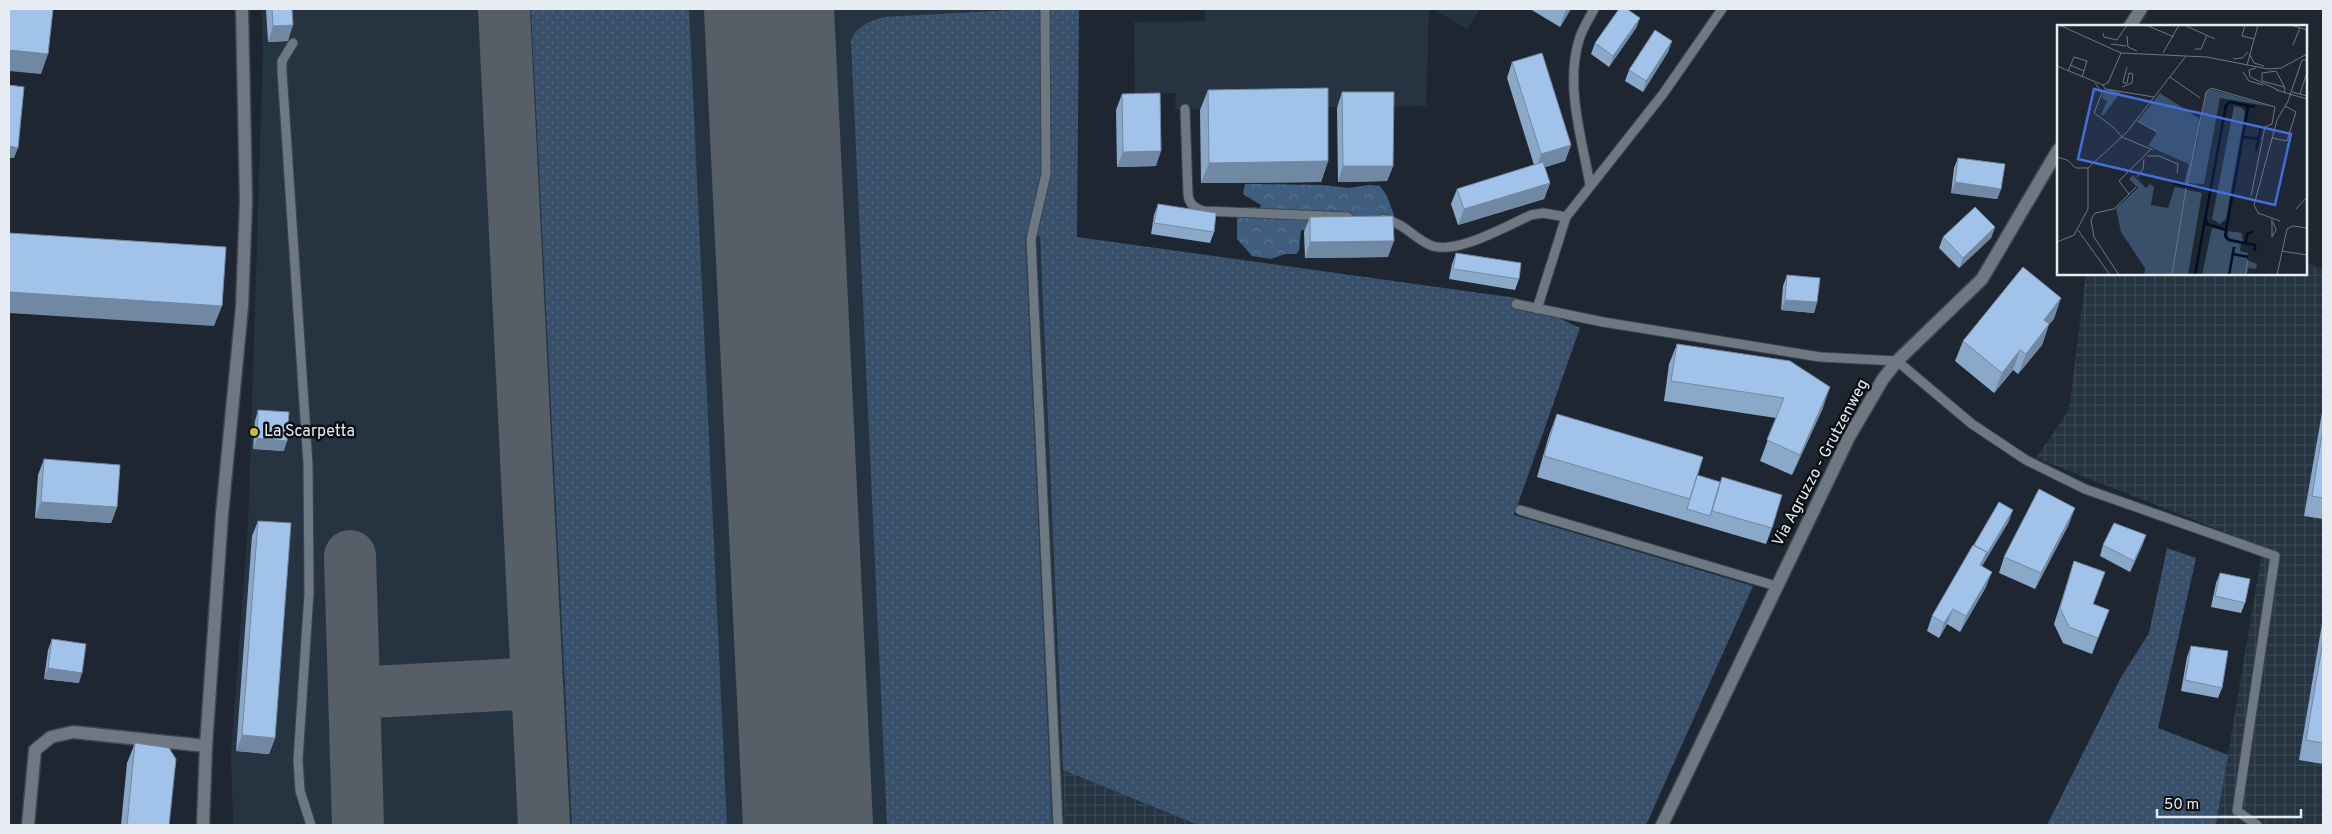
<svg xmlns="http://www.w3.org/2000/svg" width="2332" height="834" viewBox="0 0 2332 834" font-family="Overpass,sans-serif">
<defs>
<pattern id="industrial-grid" width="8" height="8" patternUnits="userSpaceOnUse" patternTransform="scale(1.25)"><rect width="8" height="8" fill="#263442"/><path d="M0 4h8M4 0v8" fill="none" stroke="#3b4854"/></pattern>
<pattern id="grass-dots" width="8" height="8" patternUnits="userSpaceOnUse" patternTransform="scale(1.25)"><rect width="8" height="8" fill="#38506a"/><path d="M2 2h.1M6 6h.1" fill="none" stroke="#556980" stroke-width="1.8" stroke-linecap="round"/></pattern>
<pattern id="forest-crowns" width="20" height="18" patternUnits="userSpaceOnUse" patternTransform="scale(1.25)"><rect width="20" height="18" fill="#3f5e7f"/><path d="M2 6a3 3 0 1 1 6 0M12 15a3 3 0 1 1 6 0" fill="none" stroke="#5b7592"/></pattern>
</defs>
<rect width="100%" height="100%" fill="#1e2731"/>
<path fill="#263442" d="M262 9H1079L1040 236 1065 825H233L231 754 248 526 263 55Z
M1205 9H1429L1426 106 1175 109 1176 93H1135L1134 22 1205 21Z
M1433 9H1480L1467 29Z"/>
<path fill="url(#industrial-grid)" d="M2306 264 2323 268V825H2216L2263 547 2036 458 2069 410 2086 274H2306Z
M1063 770 1198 825H1065Z"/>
<path fill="url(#grass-dots)" d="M531 9H689L727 825H572Z
M1033 9H1079L1077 237 1516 298 1580 328 1514 515 1753 586 1646 825H1198L1063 770 1040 236 1025 235 1052 825H887L851 41C856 26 870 21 884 17Z
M2167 548 2196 558 2158 728 2228 755 2216 825H2047L2120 679 2149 633Z"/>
<path fill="url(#forest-crowns)" d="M1245 184 1321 185 1349 188 1369 185 1380 186 1387 196 1394 215 1388 225 1301 230 1299 251 1296 254H1285L1271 259 1252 256 1237 239V219L1247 207 1260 208 1261 205 1243 194Z"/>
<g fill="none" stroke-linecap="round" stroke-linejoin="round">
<path stroke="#565e67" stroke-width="52" d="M504 9 544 825
M350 556 358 825
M354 693 536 683"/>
<path stroke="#565e67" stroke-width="130" d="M769 9 808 825"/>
<defs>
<path id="lane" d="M1045 9 1046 174 1031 239 1058 825
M293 43 282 61V71L308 464 309 593 298 760 300 791 311 825
M1185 109 1188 194C1189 204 1194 208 1204 211L1348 217
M1590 185C1582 139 1565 86 1579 40 1582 29 1589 19 1594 9
M1383 219C1405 223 1412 237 1430 245 1455 256 1506 226 1531 215L1543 213 1566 217
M1516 304 1603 322 1820 357 1897 361 1972 424 2026 460 2085 489 2275 556 2237 811 2257 825
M1537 309 1566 217 1663 94 1722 9
M1520 510 1776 586"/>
<path id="street" d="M2130 26 2141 9
M28 825 35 750 51 737 73 732 206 746
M203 825 206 746 222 514 242 307 246 201 242 9
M1662 825 1849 437 1883 379 1897 361 1982 279 2058 150"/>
</defs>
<use href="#lane" stroke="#3d454d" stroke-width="11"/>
<use href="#street" stroke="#3d454d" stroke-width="15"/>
<use href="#lane" stroke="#6d7883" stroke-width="9"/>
<use href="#street" stroke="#6d7883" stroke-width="12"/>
</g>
<path fill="#8aa8c8" d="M266 9H292L288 41 268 42Z
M1530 9H1571L1560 27Z
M1640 18 1636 28 1609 67 1591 54 1595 43Z
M1672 41 1668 52 1643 92 1625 81 1629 70Z
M1512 62 1571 145 1565 161 1545 167 1550 183 1544 199 1458 225 1451 204 1457 189 1534 165 1507 78Z
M1208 90 1328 161 1321 182 1201 183 1200 110Z
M1342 92 1393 166 1387 181 1338 182 1337 108Z
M1122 94 1156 166 1117 167 1116 110Z
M1958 158 2001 189 1997 199 1951 193 1954 168Z
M1158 204 1214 232 1210 243 1151 234 1154 215Z
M1310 217 1388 257 1305 258 1304 232Z
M1995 227 1991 238 1959 268 1939 248 1943 237Z
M1456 253 1519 279 1515 290 1449 279 1452 264Z
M1787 275 1817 302 1814 313 1781 310 1783 286Z
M2054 319 2049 324 2042 345 2018 374 2013 370 1994 393 1955 361 1963 341Z
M1677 344 1823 408 1792 475 1760 461 1776 418 1664 401 1669 364Z
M2323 407V519L2304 516Z
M258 410 284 451 253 449 255 421Z
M1557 414 1697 475 1720 482 1772 528 1766 544 1537 477 1549 435Z
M44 459 117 507 111 523 35 518 38 475Z
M258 521 275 738 269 754 236 751 252 536Z
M2009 521 1982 566 1986 587 1960 632 1947 624 1939 638 1927 631 1932 616 1974 545Z
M2069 524 2035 589 1999 573 2004 557Z
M2146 535 2142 546 2130 572 2100 556 2103 545Z
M2074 561 2094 604 2109 610 2092 654 2063 643 2054 624 2069 577Z
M2220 573 2245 603 2241 613 2211 607 2216 583Z
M2323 618V764L2299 760Z
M52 639 79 683 44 679 48 650Z
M2191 646 2222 688 2218 698 2181 691 2187 657Z
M135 743 169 825H121L127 763Z"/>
<path fill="#7188a3" d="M1566 9H1571L1560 27Z
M1640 18 1636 28 1609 67 1613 56Z
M293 25 288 41 268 42 273 26Z
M1672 41 1668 52 1643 92 1646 81Z
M9 50 48 54 41 74 9 71Z
M1571 145 1565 161 1536 170 1541 154Z
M9 146 18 148 14 158H9Z
M1161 151 1156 166 1117 167 1123 152Z
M1328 161 1321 182 1201 183 1209 163Z
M1343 166H1393L1387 181 1338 182Z
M1955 182 2001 189 1997 199 1951 193Z
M1550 183 1544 199 1458 225 1464 209Z
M1995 227 1991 238 1959 268 1963 258Z
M1394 241 1388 257 1305 258 1310 242Z
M9 292 222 306 214 326 9 313Z
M2061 298 2054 319 2036 340 2044 320Z
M1785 300 1817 302 1814 313 1781 310Z
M2049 324 2042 345 2018 374 2026 354Z
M2020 350 2013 370 1994 393 2002 373Z
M1830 387 1823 408 1792 475 1800 455Z
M257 438 287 441 284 451 253 449Z
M41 502 117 507 111 523 35 518Z
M2075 508 2069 524 2035 589 2041 573Z
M2013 510 2009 521 1981 568 1985 557Z
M2146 535 2142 546 2130 572 2134 561Z
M1987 552 1981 568 1980 565Z
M1992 572 1986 587 1960 632 1966 616Z
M1953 609 1947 624 1939 638 1944 623Z
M48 668 82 673 79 683 44 679Z
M242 735 275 738 269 754 236 751Z"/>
<path fill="#a1c3e9" stroke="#7188a3" d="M9 9H53L48 54 9 50Z
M272 9H292L293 25 273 26Z
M1619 9H1627L1640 18 1613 56 1595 43Z
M1655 30 1672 41 1646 81 1629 70Z
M1542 53 1571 145 1541 154 1512 62Z
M9 85 24 87 18 148 9 146Z
M1328 88V161L1209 163 1208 90Z
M1342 92H1394L1393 166H1343Z
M1160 93 1161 151 1123 152 1122 94Z
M1958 158 2005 164 2001 189 1955 182Z
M1543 162 1550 183 1464 209 1457 189Z
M1158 204 1216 213 1214 232 1154 223Z
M1975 207 1995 227 1963 258 1943 237Z
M1393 216 1394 241 1310 242V217Z
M9 233 226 247 222 306 9 292Z
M1456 253 1521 263 1519 279 1453 269Z
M2023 267 2061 298 2044 320 2049 324 2026 354 2020 350 2002 373 1963 341Z
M1787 275 1820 278 1817 302 1785 300Z
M1677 344 1790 361 1830 387 1800 455 1767 440 1784 398 1671 381Z
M258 410 289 412 287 441 257 438Z
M1557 414 1703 457 1690 499 1544 456Z
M2323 429V498L2312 496Z
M44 459 120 465 117 507 41 502Z
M1697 475 1720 482 1710 516 1687 509Z
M1722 477 1782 495 1772 528 1712 511Z
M2039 489 2075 508 2041 573 2004 557Z
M1999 502 2013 510 1985 557 1987 552 1974 545Z
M258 521 291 523 275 738 242 735Z
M2114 523 2146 535 2134 561 2103 545Z
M1973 545 1987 552 1980 565 1992 572 1966 616 1953 609 1944 623 1932 616Z
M2074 561 2105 572 2093 604 2109 610 2098 638 2069 627 2060 608Z
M2220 573 2250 579 2245 603 2215 596Z
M52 639 86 644 82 673 48 668Z
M2323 641V743L2306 740Z
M2191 646 2228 651 2222 688 2185 680Z
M135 743 169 748 176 759 169 825H127Z"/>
<circle fill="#cbba39" stroke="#0c1014" stroke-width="2" cx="254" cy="432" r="5"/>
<g text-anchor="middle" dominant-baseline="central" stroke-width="5" stroke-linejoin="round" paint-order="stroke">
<g font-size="16" fill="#e6ecf2" stroke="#0c1014" text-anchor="start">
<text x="264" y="432">La Scarpetta</text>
</g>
<g font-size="16" fill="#e6ecf2" stroke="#0c1014">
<text transform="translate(1821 463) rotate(-62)">Via Agruzzo - Grutzenweg</text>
</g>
</g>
<g transform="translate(2057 25)">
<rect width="250" height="250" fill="#1e2731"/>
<path d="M53 64 64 67 46 91 44 90 50 76 45 73 47 66ZM153 64 216 82 163 73 147 159 127 158 132 139 91 121 100 107 81 96 103 68 143 94 136 140 149 67ZM177 81 185 83 188 87 169 194 163 199 155 194ZM76 150 89 163 93 159 97 162 94 180 111 183 118 162 145 168 131 250H87L88 243 64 207 59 183 81 163 72 154ZM155 203 168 205 169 215 184 219 183 226 191 228 190 235 200 239 199 244 191 243 190 250H145ZM171 206 185 208 186 217 171 213Z" fill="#38506a"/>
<path fill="none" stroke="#000f25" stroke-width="2.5" d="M169 80 173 77 198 82M189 80 191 83 168 211 172 215 198 220V226M186 112 202 114M199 126 204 102M116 158 153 165M148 193 150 199 169 205M188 218 191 208 196 207M176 229 191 232M138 250 169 80M172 250 177 222"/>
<path fill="none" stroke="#6e767e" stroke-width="1" d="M2 0 64 28 150 32 211 44 224 43 250 29M89 0 117 12M127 0 158 14M188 0 185 11 197 14M234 0 250 5M46 8 47 12 60 15 70 0M70 11 71 22 80 26M54 19 69 21M236 20 243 3M138 24H144L150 10M106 28 122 0M193 30 197 38 207 41M176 34 185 33 191 27M13 40 27 46M190 40 201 0M0 41 46 60 48 64 97 72M199 43 192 45 193 52 221 65M11 46 17 32 30 36 25 52M186 47 192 56 206 60M113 52 143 73M66 57 70 42M38 58 45 68 37 88 56 102 65 112 96 125M46 60 51 58 64 28M65 62 75 58 76 49 72 48 70 58H66M227 62 205 56V48L219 46 228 63 227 67M219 65 250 74M235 67 250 71M243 69 250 47M80 96 100 107M215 113 230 116 239 87 228 81M90 131H102L121 139 120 148M0 132 10 135 19 143H31L70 107 129 31M80 152 86 144 87 134M130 159 149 67 154 63 218 82 215 99 208 102 194 171M72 169 62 156 94 124M239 184 250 172M215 194V212L219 205 216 197M223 196 201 188 197 180 220 95 231 76 245 35H250M21 205 53 250M0 217 17 210 31 184V143M225 226 250 230M62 250 37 212 34 195 38 188 57 184 79 162M115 250 129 163M188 250 191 235M220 250 230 204 236 201 250 203"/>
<path fill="#456edd" fill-opacity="0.15" stroke="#456edd" stroke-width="2.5" d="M37 64 234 109 218 180 21 134Z"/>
<rect width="250" height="250" fill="none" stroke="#e6ecf2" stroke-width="2.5"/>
</g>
<rect width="2332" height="834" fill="none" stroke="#e6ecf2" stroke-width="20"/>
<path d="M2157 809v8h144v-8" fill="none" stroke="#e6ecf2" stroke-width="2.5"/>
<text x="2164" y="809" font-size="15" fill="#e6ecf2" stroke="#0c1014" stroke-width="4" paint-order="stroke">50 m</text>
</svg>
